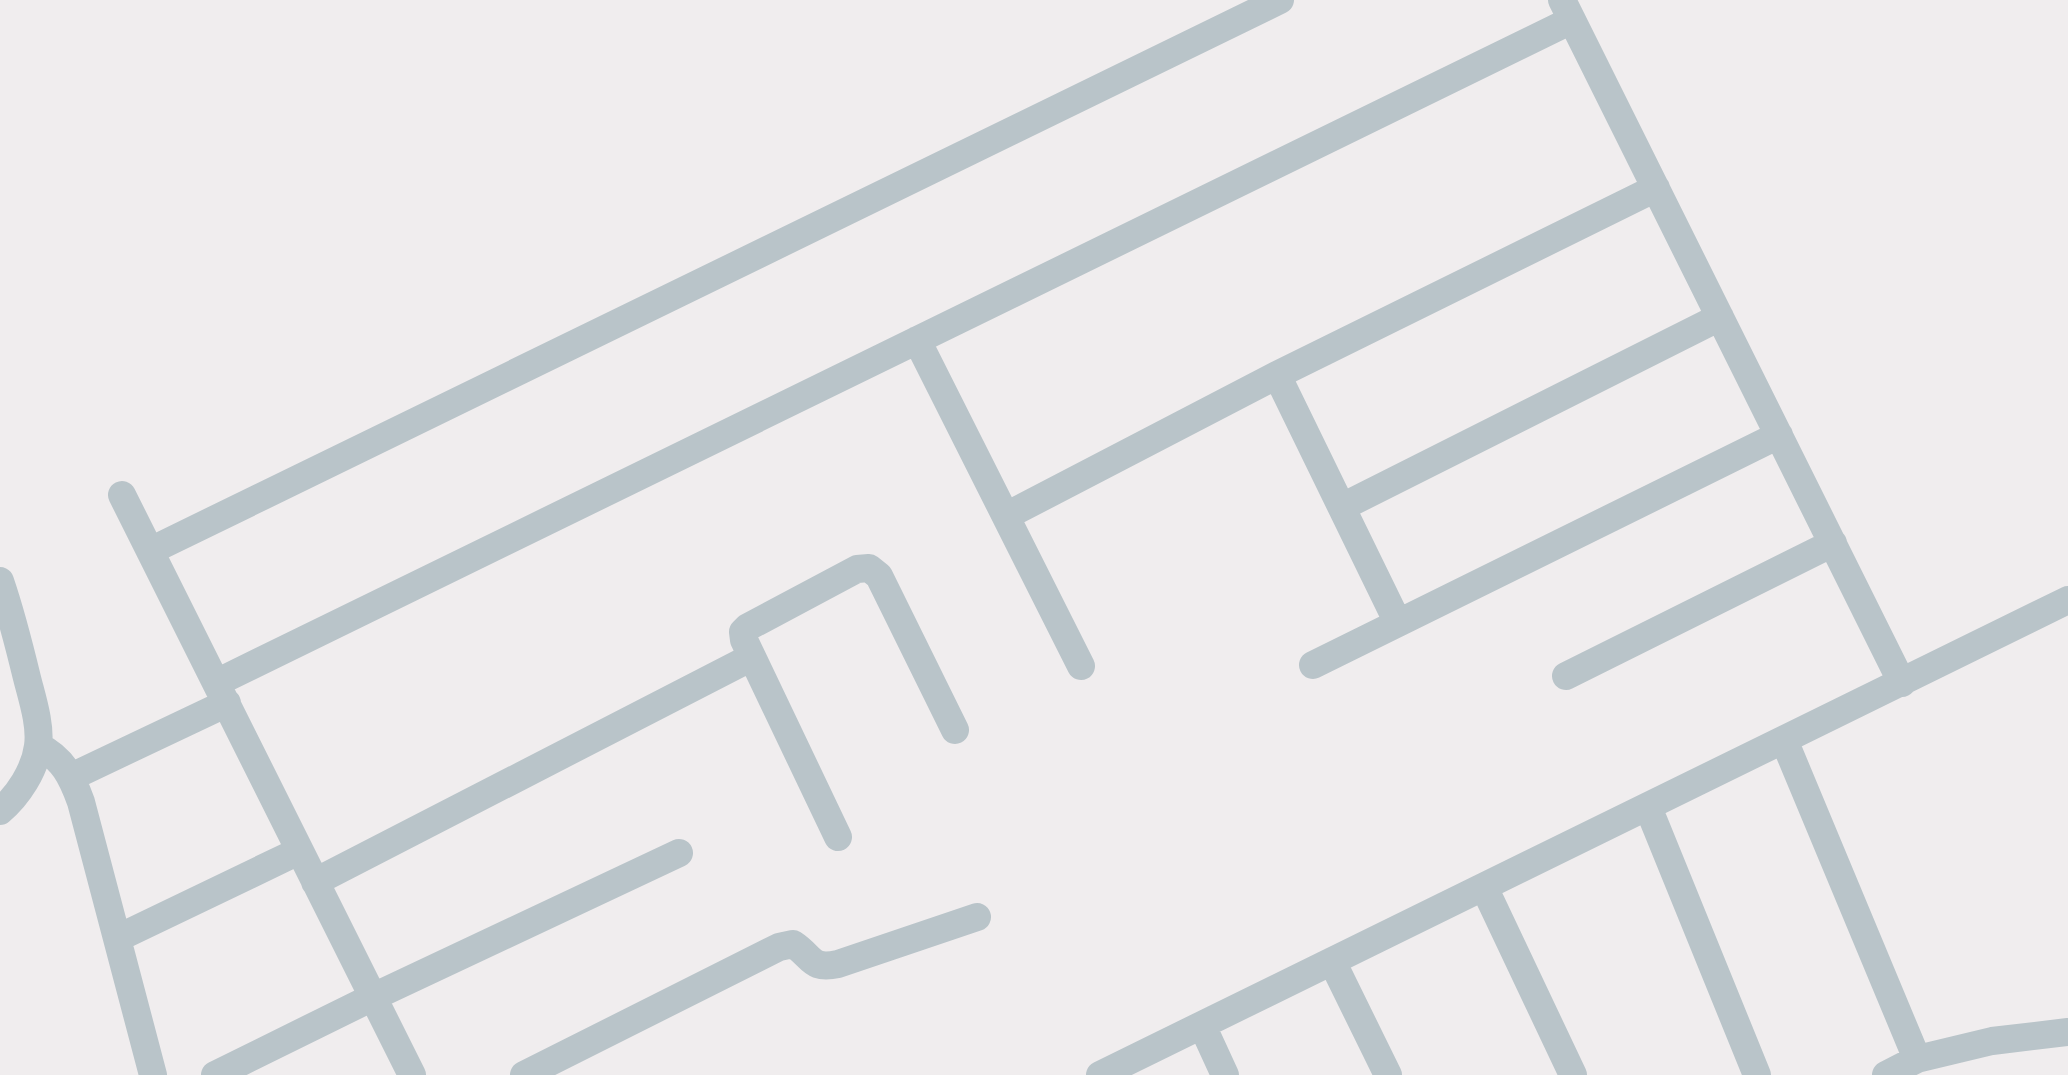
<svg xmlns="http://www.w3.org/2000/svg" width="2068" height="1075" viewBox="0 0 2068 1075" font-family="'Open Sans',sans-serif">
<rect width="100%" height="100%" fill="#f0edee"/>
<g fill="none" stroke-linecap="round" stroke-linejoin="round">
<path stroke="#b9c4c9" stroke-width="28" d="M1562 0 1902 683
M917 340 1081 666
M1277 375 1398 623
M122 495 412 1075
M1342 507 1720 317
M1006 516 1277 375 1656 188
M150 551 1280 0
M0 581C11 613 19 645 27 678 32 698 41 725 38 746 35 770 18 796 0 811
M1313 665 1779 435
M1566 676 1833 543
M216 683 1572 20
M1784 740 1917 1059
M38 746C63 758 72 777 81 802L153 1075
M71 777 227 703
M1648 807 1757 1075
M838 837 744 640 743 632 748 627 857 569 869 568 879 576 955 730
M315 882 752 657
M1484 887 1573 1075
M118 938 299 851
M1332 961 1388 1075
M1202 1025 1225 1075
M215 1075 373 997 679 853
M524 1075 779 947 793 944C813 957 810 970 838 964L977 917
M1100 1075 2068 600
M1886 1075 1917 1059 1992 1041 2068 1032"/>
</g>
</svg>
